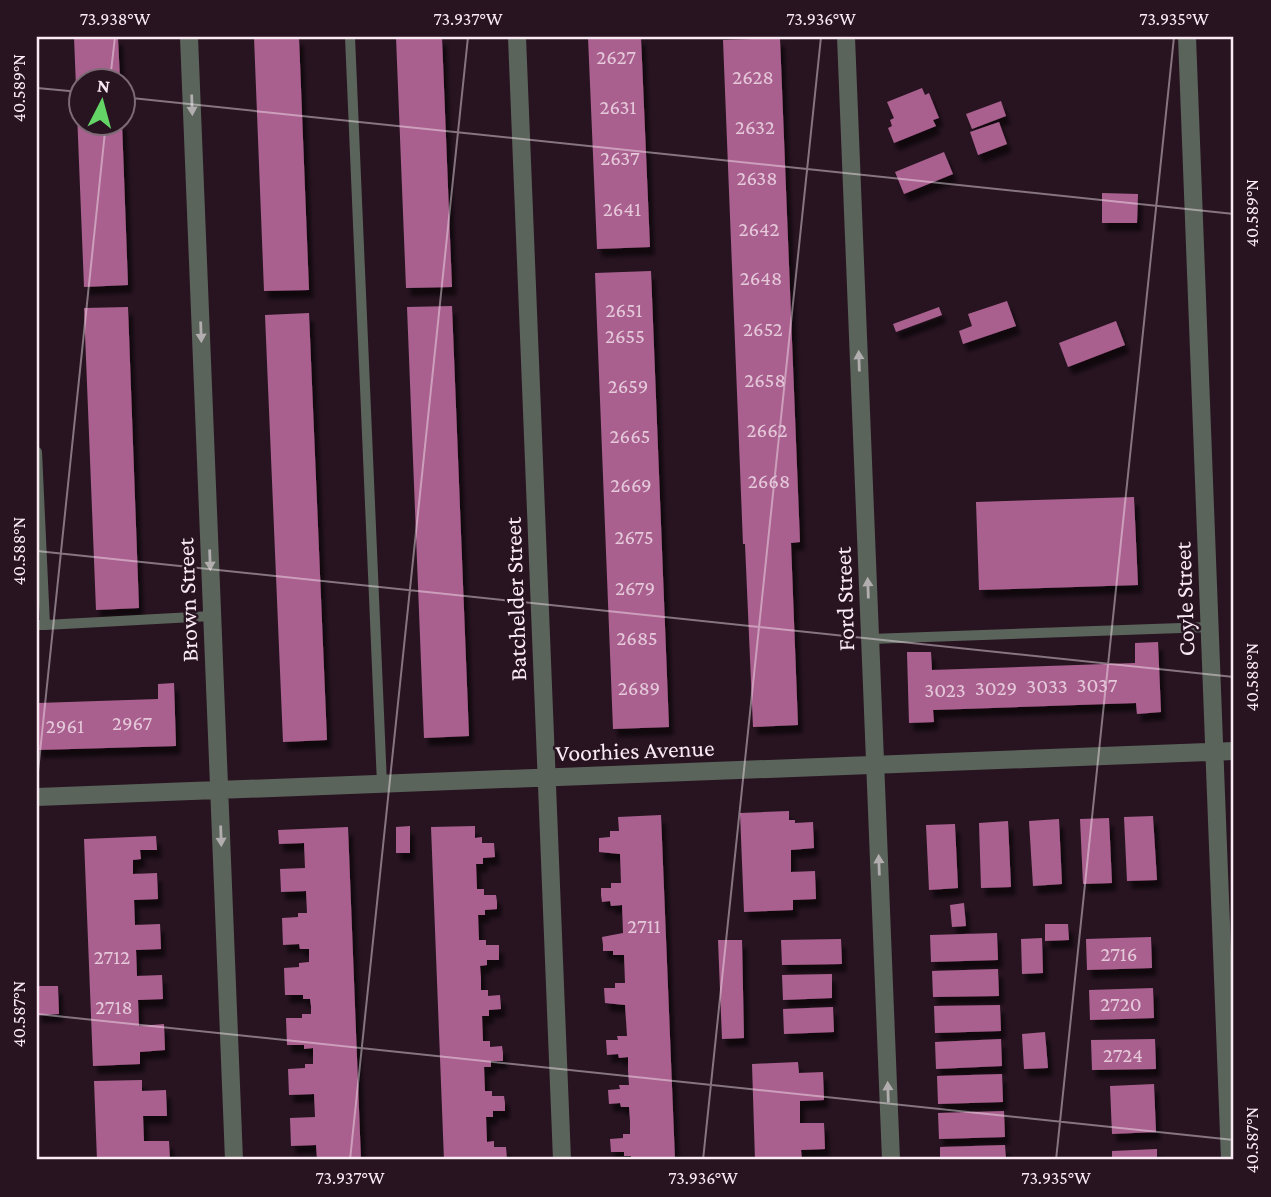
<svg xmlns="http://www.w3.org/2000/svg" width="1271" height="1197" viewBox="0 0 1271 1197" font-family="'Crimson Pro',serif">
<defs>
<filter id="shadow"><feDropShadow dx="4.5" dy="8" stdDeviation="2" flood-color="#0009"/></filter>
</defs>
<rect width="100%" height="100%" fill="#281421"/>
<path fill="#a9618e" filter="url(#shadow)" d="M74 37H118L120 80H80V122H122L128 285 84 287Z
M254 37H299L309 290 264 291Z
M396 37H442L452 287 406 288Z
M588 37H641L650 247 597 249Z
M780 38 800 542 791 543 798 725 753 727 745 544H743L723 40Z
M922 88 925 95 929 93 939 118 933 120 936 126 894 143 888 128 892 126 890 120 894 118 887 102Z
M1001 101 1006 116 972 129 966 114Z
M999 122 1007 144 978 155 970 132Z
M944 152 953 174 904 194 895 172Z
M1102 193 1138 194 1137 223H1102Z
M651 271 669 727 613 729 595 273Z
M1007 301 1016 326 963 344 959 331 972 326 968 314Z
M452 306 469 736 424 738 407 307Z
M128 307 139 608 96 610 84 308Z
M939 307 942 315 896 332 893 324Z
M309 313 327 740 283 742 265 315Z
M1116 321 1125 345 1068 367 1059 343Z
M1134 497 1138 585 979 590 976 502Z
M1158 642 1161 712 1137 714 1136 703 933 710 934 722 909 723 907 652H931L932 670 1135 663V643Z
M174 683 176 746 37 750 38 703 158 699V684Z
M789 811V820H795V823L813 822 814 848 791 850V872L815 871 816 899 793 900V910L744 912 740 813Z
M661 815 675 1160H631V1156H624V1152H611L610 1139 623 1138V1134H630V1121L629 1107H621L620 1103 609 1104 608 1090 620 1089 619 1085H629L628 1071V1057L619 1058 618 1054 607 1055 606 1040H618L617 1036H627L625 1005 605 1003 604 988H615V983H625L624 955H613V951H603V945L602 937 623 933 622 905 611 906 610 901 602 902 601 895V888H611V883H621L620 854 599 852V838L610 837V831H619L618 817Z
M1153 816 1157 880 1127 881 1124 817Z
M1109 818 1112 883 1083 884 1080 819Z
M1059 819 1062 884 1033 886 1029 821Z
M1008 821 1011 887 981 888 979 823Z
M955 824 958 888 929 890 926 825Z
M410 826V853H396V827Z
M475 826V838L482 837V843H494L495 857 483 858V864H476L477 889H484V895H496L497 902V909L485 910V915H478L479 940H486V945H499V960H487V965L480 966 481 978V990H488V996L500 995 501 1009 489 1010V1016H482L483 1041H490V1047L502 1046 503 1053V1061H491V1067H484L485 1091H492V1096H504L505 1103V1111H493V1117H486L487 1142 494 1141V1147H506L507 1160H444L431 827Z
M348 827 361 1160H317L316 1145 291 1146 290 1118 315 1117 314 1094 289 1095 288 1069 305 1068V1064H313V1048L304 1049V1045H287L286 1018H302V1014H311V1006L310 999H303V995H285L284 968 299 967V963L309 962V949H300L299 944 283 945 282 918 298 917V913H307L306 891 281 892 280 869 305 868 304 843 279 844 278 830Z
M156 836 157 850H140L141 859 133 860V874L157 873 158 899 134 900 135 925 160 924 161 949 136 950 137 976 162 975 163 999 138 1000 139 1026 164 1024 165 1050 140 1052V1064L93 1066 84 839Z
M964 903 966 926 952 927 950 905Z
M1045 924H1068L1069 940 1045 941Z
M997 933 998 960 931 962 930 935Z
M1151 937 1152 968 1087 970 1086 939Z
M1042 938 1043 973 1022 974 1021 939Z
M841 939 842 964 782 965 781 940Z
M718 940H742L744 1038 722 1039Z
M998 969 999 996 933 997 932 971Z
M832 974V998L783 1000 782 975Z
M37 986H58L59 1014 37 1015Z
M1153 988 1154 1018 1090 1020 1089 990Z
M1000 1005 1001 1031 935 1033 934 1006Z
M833 1007 834 1032 784 1034 783 1009Z
M1045 1032 1048 1068 1024 1069 1022 1034Z
M1001 1039 1002 1066 936 1069 935 1042Z
M1155 1039 1156 1069 1092 1070 1091 1040Z
M798 1062 799 1073 823 1072 824 1100 800 1101V1123H824L825 1149 801 1150 802 1160H755L752 1064Z
M1002 1074 1003 1102 938 1104 937 1076Z
M142 1080V1091L166 1090 167 1116H143L144 1141H169L170 1160H97L94 1081Z
M1154 1084 1156 1132 1112 1134 1110 1086Z
M1004 1111 1005 1137 939 1139 938 1113Z
M1005 1145 1006 1160H940V1147Z
M1157 1149V1160H1112V1151Z"/>
<g fill="none" stroke-linecap="round" stroke-linejoin="round">
<path stroke="#5b645b" stroke-width="10" d="M350 37 382 784
M37 452 45 625H37
M45 625 212 616
M870 639 1210 627"/>
<path stroke="#5b645b" stroke-width="18" d="M189 37 234 1160
M517 37 562 1160
M846 37 891 1160
M1187 37 1230 1160
M37 797 1234 751"/>
</g>
<defs><path id="oneway-solid" d="M-6-.8H1V-3.2L6.5 0L1 3.2V.8H-6Z" transform="scale(1.75)"/></defs>
<g fill="#b2aeaf">
<use href="#oneway-solid" transform="translate(192 105) rotate(88)"/>
<use href="#oneway-solid" transform="translate(201 332) rotate(88)"/>
<use href="#oneway-solid" transform="translate(859 361) rotate(-92)"/>
<use href="#oneway-solid" transform="translate(210 560) rotate(88)"/>
<use href="#oneway-solid" transform="translate(868 588) rotate(-92)"/>
<use href="#oneway-solid" transform="translate(221 836) rotate(88)"/>
<use href="#oneway-solid" transform="translate(879 865) rotate(-92)"/>
<use href="#oneway-solid" transform="translate(888 1092) rotate(-92)"/>
</g>
<path fill="none" stroke="#f9eaf3" stroke-width="2" stroke-opacity="0.45" d="M110 80 115 37M37 88 80 92M122 97 1234 214M37 551 1234 677M37 781 106 122M37 1014 1234 1140M350 1160 468 37M703 1160 821 37M1056 1160 1174 37"/>
<g text-anchor="middle" dominant-baseline="central" stroke-width="5" stroke-linejoin="round" paint-order="stroke">
<g font-size="21" fill="#e5c8da">
<text x="616" y="57">2627</text>
<text x="753" y="77">2628</text>
<text x="618" y="107">2631</text>
<text x="755" y="127">2632</text>
<text x="620" y="158">2637</text>
<text x="757" y="178">2638</text>
<text x="622" y="209">2641</text>
<text x="759" y="229">2642</text>
<text x="761" y="278">2648</text>
<text x="624" y="310">2651</text>
<text x="763" y="329">2652</text>
<text x="625" y="336">2655</text>
<text x="765" y="380">2658</text>
<text x="628" y="386">2659</text>
<text x="767" y="430">2662</text>
<text x="630" y="436">2665</text>
<text x="769" y="481">2668</text>
<text x="631" y="485">2669</text>
<text x="634" y="537">2675</text>
<text x="635" y="588">2679</text>
<text x="637" y="638">2685</text>
<text x="1097" y="685">3037</text>
<text x="1047" y="686">3033</text>
<text x="639" y="688">2689</text>
<text x="996" y="688">3029</text>
<text x="945" y="690">3023</text>
<text x="132" y="723">2967</text>
<text x="65" y="726">2961</text>
<text x="644" y="926">2711</text>
<text x="1119" y="954">2716</text>
<text x="112" y="957">2712</text>
<text x="1121" y="1004">2720</text>
<text x="114" y="1007">2718</text>
<text x="1123" y="1055">2724</text>
</g>
<g font-size="24" fill="#f9eaf3" stroke="#281421">
<text transform="translate(515 599) rotate(-92)">Batchelder Street</text>
<text transform="translate(844 599) rotate(-92)">Ford Street</text>
<text transform="translate(1184 599) rotate(-92)">Coyle Street</text>
<text transform="translate(187 600) rotate(-92)">Brown Street</text>
<text transform="translate(635 750) rotate(-2)">Voorhies Avenue</text>
</g>
</g>
<rect width="1271" height="1197" fill="none" stroke="#281421" stroke-width="77"/>
<g transform="translate(102 102) rotate(6)"><circle r="33" fill="#281421" stroke="#7c6a75" stroke-width="2"/>
<path d="M0-5L12 26L0 18L-12 26Z" fill="#65d467"/>
<text y="-10" font-size="19" font-weight="bold" text-anchor="middle" fill="#f9eaf3">N</text>
</g>
<rect x="38" y="38" width="1194" height="1120" fill="none" stroke="#f9eaf3" stroke-width="2.5"/>
<g font-size="18" text-anchor="middle" fill="#f9eaf3">
<text x="115" y="25">73.938°W</text>
<text x="468" y="25">73.937°W</text>
<text x="821" y="25">73.936°W</text>
<text x="1174" y="25">73.935°W</text>
<text transform="translate(19 88) rotate(-90)" y="6">40.589°N</text>
<text transform="translate(1252 213) rotate(-90)" y="6">40.589°N</text>
<text transform="translate(19 551) rotate(-90)" y="6">40.588°N</text>
<text transform="translate(1252 677) rotate(-90)" y="6">40.588°N</text>
<text transform="translate(19 1014) rotate(-90)" y="6">40.587°N</text>
<text transform="translate(1252 1140) rotate(-90)" y="6">40.587°N</text>
<text x="350" y="1184">73.937°W</text>
<text x="703" y="1184">73.936°W</text>
<text x="1056" y="1184">73.935°W</text>
</g>
</svg>
